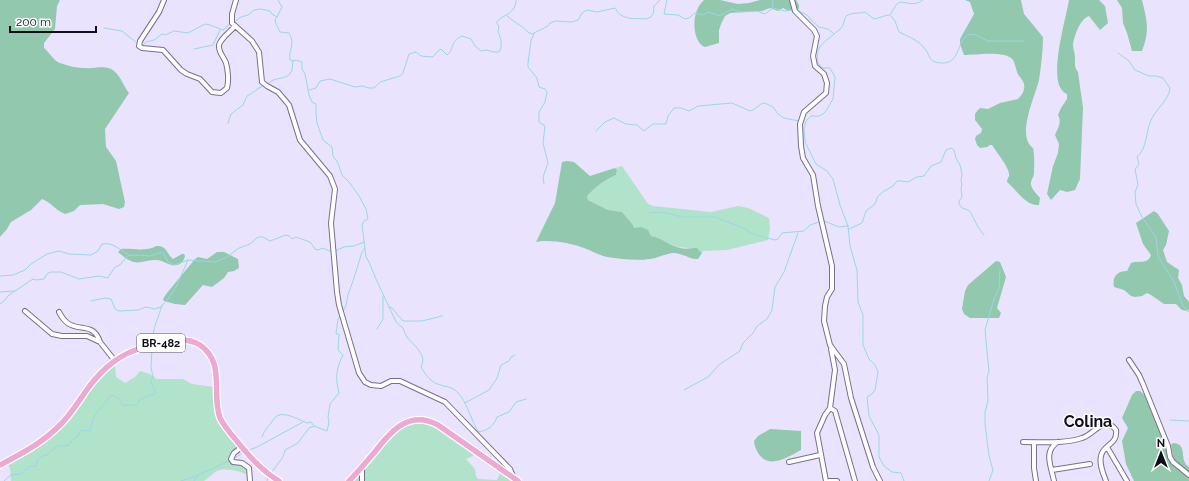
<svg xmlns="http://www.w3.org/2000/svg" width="1189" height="481" viewBox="0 0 1189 481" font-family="Raleway,sans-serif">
<rect width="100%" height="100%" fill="#e9e3fe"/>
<path fill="#b1e3ca" d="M622 166 648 204 653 206 711 212 738 206 748 208 769 218 770 229 768 240 727 250 703 251 702 253 698 249 678 247 651 236 649 232 634 228 633 225 622 212 608 210 588 200 587 196C597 186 603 182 616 175L617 170 615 168Z
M115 365 116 377 125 383 135 377 140 371 150 374 157 379H183L192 384 214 387 215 403 239 448 232 459 246 464 250 476C242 472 226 467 217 471 213 473 209 478 204 481H11L10 468 6 462 41 443 68 418 91 389Z
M419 423C441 425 458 440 477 452L473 456 466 459 475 469 476 476 478 479 497 480 501 471 514 481H352C369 458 387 425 419 423Z"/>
<path fill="#92c8ad" d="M0 0H60L57 6 55 29 44 43V48C49 52 54 61 60 63 68 66 77 68 85 68 95 69 107 64 115 72 121 77 124 87 129 93L105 129 106 147 116 161 125 202 124 207 119 209 103 204 80 205 74 211 65 214C56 211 51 202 42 199L31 210 11 222 7 229 0 237Z
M704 0H720L738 4 749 3 760 0H796L799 5V9L789 11 783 8 778 11 770 8 762 11 730 13 725 16 721 24 719 30V43L705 47C693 42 692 19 698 8 699 5 702 2 704 0Z
M965 0H1021L1024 14 1043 37C1043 52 1041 66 1039 80 1035 97 1016 136 1033 148 1035 156 1034 165 1034 173 1034 177 1030 181 1031 185 1032 190 1038 195 1040 198L1039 205C1025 206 1017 190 1007 182 1007 180 1008 178 1009 176 1011 169 996 152 992 145H990L987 147 980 148 977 145 975 139 976 136 981 133 982 129 975 120V114L977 111 980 108 988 109 1000 103 1018 99C1025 92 1027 85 1020 77 1016 73 1016 65 1013 60 1006 50 976 55 964 55L960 44V39L974 14 970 2Z
M1069 0H1099L1105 6 1108 23 1100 30 1089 16C1080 19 1074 36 1073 45 1073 49 1075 53 1075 58 1075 64 1074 67 1078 72L1083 108 1080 179 1075 190 1067 192 1060 190 1051 200 1047 194 1053 166 1058 153 1059 144 1055 135C1058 128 1062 122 1058 115L1061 108 1067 99V94C1065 93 1063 92 1062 90 1049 76 1066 18 1069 0Z
M1117 0H1142C1147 21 1150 30 1142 51H1132L1127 33 1123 23 1122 8Z
M567 161 574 162 590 176 615 168 617 170 616 175C603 181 597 186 587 196L588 200 608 210 622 212 633 225 634 228 641 227 648 230 651 236C661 238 668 244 677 247 684 250 690 248 697 248L702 253 698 259C691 260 682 253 674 253 667 253 658 258 650 259 636 261 621 259 607 257 599 255 592 251 584 248 572 243 548 239 536 242L555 203 562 162Z
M1154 211 1158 214 1169 231 1166 245 1163 250 1167 262 1179 270 1178 278 1182 285 1184 296 1189 302V309L1188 311 1182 310 1176 304H1164L1151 295 1147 293 1142 296 1135 297 1131 296 1124 290 1114 287C1112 277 1117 271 1127 271L1131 263C1138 260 1148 265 1151 255L1143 244 1136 223Z
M156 246C167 245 166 253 173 259L182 254H184L185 256C184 260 182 264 177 265 170 267 164 260 156 260 147 259 140 265 131 261 127 260 122 255 118 252L121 249C131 248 147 252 156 246Z
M217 252H224L238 259 239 268 234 271 228 272 224 278 212 287 203 285 185 305 175 304 164 301 163 299 167 293 195 259 198 257 207 259Z
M996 261 1000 262 1006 277 997 308 1001 313 999 318H970L964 314 962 309 965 291 968 285Z
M1136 391H1140L1150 400 1167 453 1168 456 1174 461 1171 445 1173 443C1189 444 1178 460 1189 467V481H1134L1126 464 1122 441 1128 428 1122 418 1132 395Z
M770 429 801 431V450C788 457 769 470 758 453 756 449 754 445 754 441L758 436Z"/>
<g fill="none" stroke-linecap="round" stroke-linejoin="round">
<path stroke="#98d7e8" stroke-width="1" d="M667 0 664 14 678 15 685 19 689 18 695 13 703 15 708 12 720 16 732 9 740 12 757 11 765 14 773 8 785 11 794 10
M772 9 773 0
M797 10 807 15 812 21 819 27 828 29 833 33
M507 16C512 20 516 23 521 26 526 29 527 33 532 34L548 26 550 23 555 21 572 22 578 20 582 13 587 10 597 12 615 8C617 10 617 13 621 15 628 20 638 18 646 19 655 16 653 13 654 6L660 0
M891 16 895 21 899 32C907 36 919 40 925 49 928 52 929 59 933 61 936 63 940 63 943 63 960 63 957 41 968 35L974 34 988 41H1024
M233 23 241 17 248 15 254 10 261 9 270 11 272 14 277 17
M104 28 122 31 137 43
M534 34 531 41 528 63V67L537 78 539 87 545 89 547 92 545 102 539 112V122L545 126 543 143 548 163 543 177 544 184
M140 44 143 45 146 42 154 40 162 34 165 35 174 31 188 33 205 24 210 25 223 30 230 24
M194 49 213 45 220 30
M1118 53 1129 61 1135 70 1149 76H1156L1163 78 1170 88C1169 100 1156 109 1151 120 1146 131 1147 149 1137 157L1139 164 1135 169 1138 185 1135 192 1136 204 1142 217 1156 237 1158 256 1174 282 1183 306 1189 312
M293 61 296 60 302 62V69L305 74 309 95 312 102 316 104V114L317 123 323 140 332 147 333 156 338 163 342 175 349 182 359 196 366 209 368 219 364 221 362 225 366 257 369 262 376 279 396 322C398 324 401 326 403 328 404 331 405 334 407 337 413 345 428 355 421 366 423 372 430 381 437 384 439 384 441 385 443 386 466 387 468 418 479 432 488 430 494 426 497 417L509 412 516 402 526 399
M268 84C273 77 282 80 289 75L292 70 293 61 290 60C288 49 296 45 289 33L280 32 276 24 275 19 277 17 282 7 278 0
M309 90 316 88 320 81 330 79 355 87 363 86 368 88H374L380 82 400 76 403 73 409 54 416 52 421 56 433 57 437 52 441 49 447 55C455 49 449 42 462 36L471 39 475 46 481 51 486 50 494 52H499C503 47 501 37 498 32L499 26 497 24V21C504 15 517 12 516 0
M228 123 231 114 243 105 247 96C254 93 257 88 263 86
M596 131 605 122 614 118 626 124 637 125 644 131 653 124H666L668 116 674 108H681L689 111 698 106 732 103 750 111 753 110 761 104 765 103 773 107 778 114 784 118 799 121
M649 213 662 212 682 217H715L741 227 753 234 775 240 778 239 782 233 804 231 810 225 819 222
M824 221 839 227 848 226
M849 229 862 223 866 211 875 204 878 196 884 191 893 186 897 181H902L908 182 917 177 924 176 931 166 941 162 946 150 951 148 954 150 956 158 960 165 962 174 961 181 962 185 961 188 962 197 959 201V204L962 208 968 210 971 213 978 227 984 235
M335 251 344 247 354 246 364 242
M0 276 13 275 25 270 31 264 47 254 59 251 69 254 91 255 98 251 102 244C113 242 120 250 129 255
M0 292 15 291
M91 301 105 298 111 299 115 309 119 311 138 310 146 307 155 309 161 307 168 299 176 287 188 260
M0 304 3 302 9 295 33 279 36 280 44 279 47 274 51 272H61L79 279 99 276 108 278 114 268 121 264 127 256 135 255 150 256 162 252 164 254 168 262 174 265 188 260 215 262 227 257 239 248 250 244 258 237H263L270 241 286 235 289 236 292 239 296 237 310 242 315 249 318 250 323 248 332 252
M390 307 392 308 403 321H422L442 316
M342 312C348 306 346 299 349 292 354 279 358 265 362 252L365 248
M377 329 383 319V296
M152 343C153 326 158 320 162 305
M684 390 708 377 720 364 740 351 743 343 753 333 757 326 767 319 772 310 775 287 784 272 798 233
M465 403 489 390 497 378 501 365 509 361 511 357 515 355
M1170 420 1189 421
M262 437C264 431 267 428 271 423 273 420 274 418 277 416 284 411 300 420 307 423L311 422 314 426 327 431 329 422 328 417 330 404 339 393C335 377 336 369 343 355L338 350 339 335V334H336L338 319 341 315
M247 451 257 447 303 422
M233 459 244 452
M271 473 283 457 285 450 298 443 309 428 314 426
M4 481 11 475 21 474 29 466H36L37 461 42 456 47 455 50 452 58 446H65L69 445 74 438 77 437 81 430 87 431 90 430 94 417 110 396C117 394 119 400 123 405H136L138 404 139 400 156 393 151 382 153 376 151 368 152 348
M181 481C198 476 214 468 231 460
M194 481 198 476
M267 481 268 477
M904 481 901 473 892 472 884 466 879 457V435L869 416 867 397 872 394 875 390 878 372 875 365 869 359 863 345V315L858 302 857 270 850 246 848 226 840 205 833 179 827 171 816 164 805 142 804 128 806 121 811 116H819L823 114 826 111 833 99 835 77 830 68H823L818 64C815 45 823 44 834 34 836 32 839 31 841 28 844 25 844 20 846 16 852 12 858 14 865 12L874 19C880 18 885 15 890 15L896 5 900 2C909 3 915 6 923 0
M989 481 993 470 989 456 985 424V412L988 401 987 377 989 372 985 330 994 299 999 288 1000 270"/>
<defs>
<path id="minor" d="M164 0 159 12 140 41 139 46 142 48 163 50 181 70 187 74 200 79 212 92 221 93 227 88C229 81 228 70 226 63 224 57 218 52 219 45 221 38 230 32 235 26
M236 0 232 14V23L252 41 259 52 262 82 267 86 278 92 289 105 300 140 330 176 335 189 331 223 337 292 339 305 359 373 365 382 371 385 381 386 391 381H400L445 402 510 469 513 476
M792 0 795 11 814 30 817 36 813 56 815 66 824 74 827 83 826 93 804 112 800 124 801 146 803 158 813 175 818 206 832 266V289L827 297 825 306 824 321 830 345 844 364 851 398 873 467 880 481
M25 311 52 334 62 336H87L100 342 115 361
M59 312C61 316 64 321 69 324 81 331 94 323 100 342
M1129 360 1139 375 1143 384 1168 446 1170 457 1173 462 1189 475
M830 408 835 411 855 481
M1023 442C1042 442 1064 444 1082 438 1094 435 1104 414 1116 430 1118 445 1103 444 1101 456 1099 464 1103 473 1106 481
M1034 442V468L1036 481
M242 447 234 453 231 459 233 462 242 463 249 468 250 481
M1107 447 1127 481
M789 462 820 455
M1052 470 1090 464
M362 481V467
M826 481 817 433 825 415 830 408 835 370 831 349
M829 481H837
M1054 481C1051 466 1043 451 1058 442"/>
<path id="highway" d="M0 465C23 453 44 442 62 423 70 415 79 401 86 391 97 375 114 358 133 351 141 348 149 347 156 344 171 340 187 337 200 345 226 363 211 393 220 418 224 426 230 433 236 440 249 456 261 470 279 481
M349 481C358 472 366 462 374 453 390 432 409 409 438 425L518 481"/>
</defs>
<use href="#minor" stroke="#77708d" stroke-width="6"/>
<use href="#highway" stroke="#fff" stroke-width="8"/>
<use href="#minor" stroke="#fff" stroke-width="4"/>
<use href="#highway" stroke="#eba9d4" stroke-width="5.5"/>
</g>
<g text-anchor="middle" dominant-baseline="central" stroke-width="3" stroke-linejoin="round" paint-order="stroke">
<rect fill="#fff" stroke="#58565e" stroke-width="1" x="137" y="334" width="48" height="18" rx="3"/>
<g font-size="11" font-weight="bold" fill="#110e19">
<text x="161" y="343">BR-482</text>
</g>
<g font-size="16" font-weight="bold" fill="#110e19" stroke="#fff">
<text x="1088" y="421">Colina</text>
</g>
</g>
<g transform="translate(1161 453)" stroke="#ffffff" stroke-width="3" paint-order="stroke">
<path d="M0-3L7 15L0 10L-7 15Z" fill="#110e19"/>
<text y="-6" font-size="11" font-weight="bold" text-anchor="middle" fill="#110e19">N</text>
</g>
<path d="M10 26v6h86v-6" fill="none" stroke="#110e19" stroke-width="2"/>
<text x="16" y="26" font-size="12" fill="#110e19" stroke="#ffffff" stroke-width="3" paint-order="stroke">200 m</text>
</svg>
